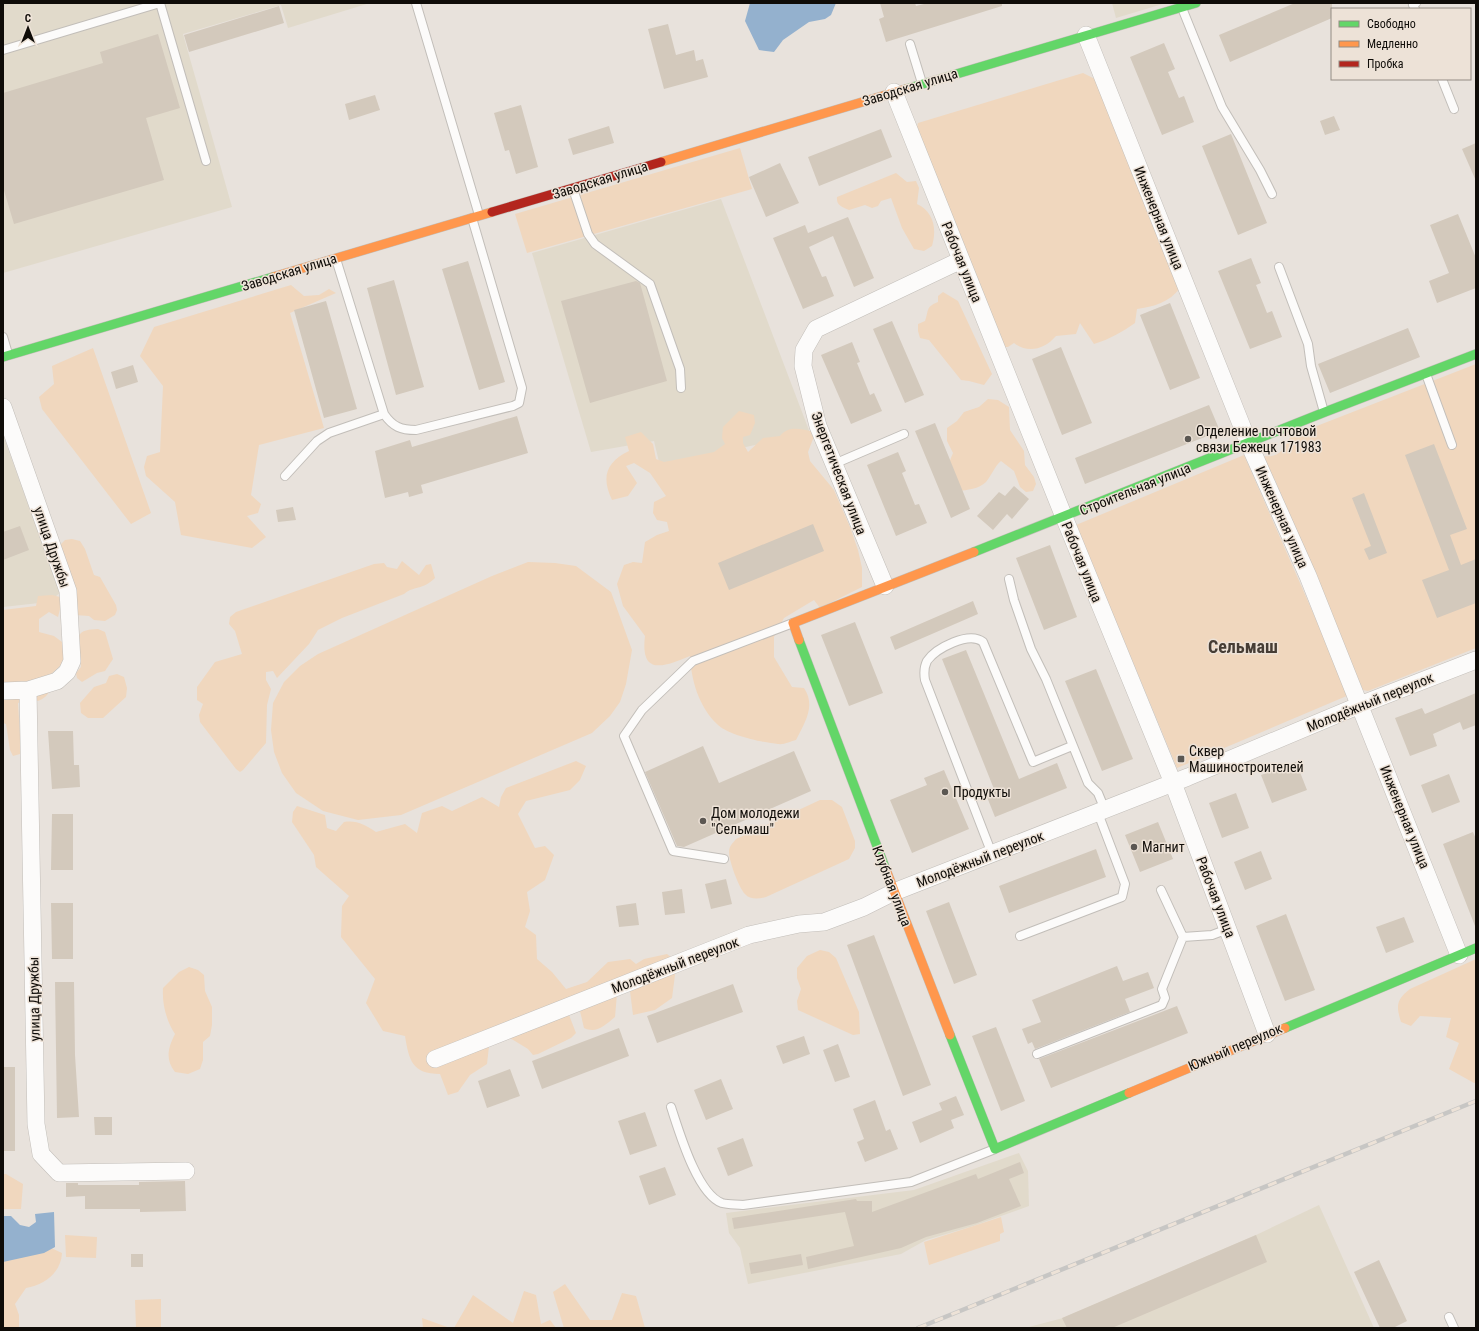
<svg xmlns="http://www.w3.org/2000/svg" width="1479" height="1331" viewBox="0 0 1479 1331" font-family="'Roboto Condensed',sans-serif">
<rect width="100%" height="100%" fill="#e8e2dc"/>
<path fill="#e1dacb" d="M3 3H370L288 28 281 5 183 34 232 207 3 273Z
M1112 3H1166L1116 18Z
M721 199 810 433 660 466 654 441 591 452 532 253Z
M3 435 60 593 48 602 3 607Z
M1019 1153 1028 1171 1029 1206 973 1226 926 1240 901 1254 748 1284 740 1248 729 1233 726 1213 914 1190Z
M1319 1205 1374 1328H1025L1063 1318 1256 1235Z"/>
<path fill="#f0d7be" d="M1083 73 1095 79 1180 288C1170 302 1153 307 1137 309L1135 323C1122 332 1110 339 1094 344L1080 323 1076 334 1056 336C1045 349 1028 354 1014 343L1008 347H1002L916 132 918 123Z
M740 148 752 189 527 253 515 214Z
M896 173 907 182 916 181 919 188 917 204C934 212 937 229 932 246L924 251 914 249 902 228 891 198 881 201 878 206 872 208 865 205 849 210C842 207 836 205 837 197Z
M291 285 304 296 319 295 329 289 336 293 290 313 324 428 259 445 251 495 261 504 258 513 247 516 266 537 252 548 181 535 175 502 146 476 144 467 147 456 160 452 163 386 140 356 154 327Z
M943 292 958 301 992 374 984 385 969 381 961 380 929 340 920 338 918 331V324L925 321C929 311 925 307 938 302V296Z
M93 348 151 513 131 524 42 409 39 397 54 384 52 366Z
M1476 364V648L1368 691 1363 690 1275 480 1269 478 1261 462 1265 456C1280 458 1284 448 1291 436Z
M988 399 998 400 1009 407 1010 430 1024 451 1025 465 1034 477 1036 484 1033 491 1026 492 1020 487 1014 471 1001 461C994 467 992 475 986 482 979 489 967 490 958 491L946 470 953 453 947 441V428L957 421 964 412 979 407Z
M739 411 754 415 755 423 750 435 743 437V443L748 452 763 438 780 436C789 425 801 429 814 432L813 439 808 452 810 461 834 490 850 527 858 550 862 568V587L820 608 814 600 784 618 774 637V657L792 687 804 688C816 706 805 722 796 740 791 741 784 745 778 744 764 743 727 735 717 724 699 707 691 680 690 656 664 667 640 676 645 636L623 606 617 584 624 565 633 562 642 563 645 542 657 535 669 531 667 522 657 520 653 513 654 502 666 496 650 473 634 463 626 466 637 483 628 496 612 500C601 477 606 462 629 451L625 437 641 432 653 444 656 459 664 462 714 452 725 444 722 438 723 427Z
M1244 455 1349 695 1177 768 1076 525Z
M72 539 80 541 85 549 94 575 100 577 116 605 117 610 115 615 105 621 94 620 89 616 75 615 60 545 65 540Z
M402 561 419 575 426 565 431 564 435 578C423 590 413 586 404 594L342 618 318 630 309 644 277 678 273 671 266 672V680L271 689 267 705 266 743 243 770 240 772 236 769 200 722 199 715 203 704 197 700V687L215 662 242 654 235 631 229 624 230 617 236 612 374 564 384 563 387 567 397 569Z
M528 562 555 563 576 566 611 592 632 650 626 684 620 702 610 716 592 733 401 815 358 820 323 811 296 793 282 773 274 752 271 730 273 703 284 682 300 666 318 654 492 576Z
M52 595 60 597 61 605 58 617 49 612 39 619V632L54 636 62 642C68 659 64 663 51 674 51 688 51 696 38 701L32 698 18 703 21 752 20 754 13 756 10 750 6 724 3 723V610L36 606 38 596Z
M98 629 105 632 113 659 105 671 97 673 82 682 77 678 76 673 81 667 78 637C82 629 89 630 98 629Z
M117 674 124 677 127 688 126 697 103 718H88L81 713 80 703 94 687 106 683 109 676Z
M576 761 586 766 580 780 570 790 526 801 518 814 535 848 545 846 554 855 545 880 527 892 530 911 525 927 536 935 537 959 552 972 566 989 587 982 608 962 630 959 636 964 644 959 667 954 672 958 675 975 672 998 655 1010 633 1015 630 991 617 994 615 1017C605 1025 597 1034 584 1028L580 1011 569 1015 576 1033 571 1038 538 1054 533 1055 528 1049 510 1038 489 1046 487 1064 470 1075 458 1092 448 1095 440 1074C412 1074 409 1060 405 1036L383 1031 366 1003 375 979 341 937 342 906 349 896 316 867 314 855 292 822 293 812 297 806 325 815 327 828 336 831 344 822C357 820 365 825 376 832L405 824 417 833 422 813 442 806 452 811 482 797 499 807 501 797 506 788Z
M820 800H832L842 807 855 841V848L849 859 766 897C759 899 750 900 745 894 739 888 729 861 729 852 729 846 733 843 736 839Z
M820 950 829 952 836 958 859 1012 860 1034 853 1035 798 1010 797 1001 801 989 797 978V968L807 956Z
M1476 959V1083H1474L1449 1069 1459 1043 1446 1037 1451 1018 1420 1016 1411 1026 1401 1022C1396 1006 1396 1000 1410 989Z
M189 967 198 970 204 975 205 991 212 1007V1025L210 1036 203 1042V1060L200 1069 188 1074 175 1072C165 1059 168 1048 175 1034 166 1020 162 1004 163 988L179 972Z
M3 1174H6L23 1184 21 1209H3Z
M1001 1217 1004 1232 1000 1234V1241L929 1265 924 1242Z
M65 1235 97 1237 96 1258 66 1257Z
M49 1247 62 1253C61 1273 44 1285 26 1288L15 1304 19 1315V1328H3V1250Z
M565 1284 590 1320H612L622 1293 636 1296 645 1328H564L553 1292Z
M524 1291 536 1295 541 1324 550 1320 556 1328H454L473 1295 513 1323Z
M161 1299V1328H136L135 1300Z
M422 1318 450 1328H423Z"/>
<path fill="#94b1ce" d="M750 3H836L831 15 825 19 809 22 783 40 774 52 759 50 745 21Z
M54 1212 55 1247 44 1253 3 1262V1216H11L20 1225 29 1227 36 1222 35 1214Z"/>
<path fill="#d3c9bc" d="M880 3H915L916 6 928 3H1002V6L886 42 879 19 884 17Z
M1295 3H1332V18L1230 62 1219 35Z
M279 6 284 23 189 52 184 35Z
M668 24 676 55 694 50 696 61 703 59 708 77 664 89 648 29Z
M158 34 180 108 146 118 164 180 14 224 3 187V93L103 63 100 52Z
M1164 43 1175 69 1168 72 1179 98 1184 96 1194 122 1162 135 1130 57Z
M375 95 380 110 349 120 345 104Z
M521 105 538 167 516 174 509 150 505 151 494 113Z
M1334 116 1340 130 1325 135 1320 121Z
M609 126 614 143 573 155 568 139Z
M881 129 892 157 819 186 808 157Z
M1231 134 1267 223 1238 235 1202 146Z
M1476 143V181L1462 149Z
M780 163 799 203 766 217 749 177Z
M1458 214 1476 258V288L1437 303 1429 281 1449 273 1430 225Z
M848 217 874 278 854 287 833 236 809 247 822 277 826 276 834 296 803 309 773 238 805 225 808 233Z
M1251 258 1261 283 1256 285 1267 313 1272 311 1282 337 1250 349 1218 271Z
M468 261 505 382 479 390 442 269Z
M394 280 424 387 396 395 367 288Z
M636 281 640 283 667 381 590 403 561 301Z
M326 301 357 409 324 418 294 310Z
M1170 303 1200 378 1170 390 1140 315Z
M892 321 924 395 905 403 873 329Z
M1408 328 1420 357 1330 393 1318 364Z
M852 342 860 362 857 363 870 395 874 393 882 411 851 424 821 355Z
M1061 347 1092 423 1062 435 1032 359Z
M133 365 138 382 116 389 111 372Z
M1209 405 1220 431 1085 484 1075 458Z
M517 416 528 453 421 485 423 493 409 497 408 492 385 498 375 451 410 440 412 447Z
M935 423 970 509 951 518 915 431Z
M1434 444 1467 529 1450 535 1461 565 1476 559V603L1437 618 1422 580 1449 570 1405 455Z
M898 452 906 471 902 473 915 505 919 504 927 523 896 536 867 465Z
M1014 486 1029 499 1012 519 1007 514 993 530 977 516 999 492 1005 496Z
M1364 493 1387 553 1369 560 1364 549 1371 546 1352 498Z
M293 507 296 520 278 522 276 510Z
M813 524 824 551 729 590 718 563Z
M20 526 29 550 3 560V532Z
M1050 545 1077 617 1044 630 1016 558Z
M973 601 978 614 895 650 890 637Z
M855 622 883 693 849 706 821 635Z
M966 650 1019 779 1057 763 1067 788 995 817 985 792 994 789 942 659Z
M1096 669 1133 759 1102 771 1065 681Z
M1476 693V725L1463 730 1460 722 1433 734 1437 746 1410 756 1395 718 1422 708 1425 714Z
M48 731H73L74 765H79L80 787 52 789Z
M703 746 719 783 794 751 811 791 684 847 677 846 645 772Z
M1296 762 1307 790 1272 803 1261 775Z
M944 770 969 829 912 853 890 800 927 785 924 778Z
M1449 774 1460 802 1432 813 1421 785Z
M1236 793 1249 828 1222 838 1209 803Z
M52 814H73V870H51Z
M1158 822 1173 859 1140 872 1125 835Z
M1473 832 1476 839 1475 926 1443 844Z
M1096 849 1106 877 1009 913 999 886Z
M1261 851 1272 879 1245 890 1234 862Z
M726 879 732 904 711 909 705 884Z
M682 889 685 913 665 915 662 892Z
M949 902 977 975 954 984 926 911Z
M51 903H73V959H52Z
M636 903 639 925 619 927 616 906Z
M1286 914 1315 990 1285 1001 1256 926Z
M1404 917 1414 942 1386 953 1376 927Z
M874 935 931 1085 903 1096 847 945Z
M1117 966 1123 981 1148 972 1154 988 1125 999 1130 1012 1035 1049 1032 1042 1028 1044 1022 1029 1041 1022 1032 1000Z
M55 982H74L75 1055 79 1117 57 1118Z
M733 984 743 1012 657 1043 647 1016Z
M1177 1006 1188 1033 1051 1088 1039 1059Z
M996 1027 1025 1101 1001 1111 972 1036Z
M619 1028 629 1056 542 1089 532 1061Z
M804 1036 810 1054 783 1064 776 1046Z
M838 1044 850 1077 835 1082 823 1050Z
M3 1067H15V1151H3Z
M510 1069 520 1096 487 1108 478 1081Z
M721 1079 733 1109 706 1120 694 1090Z
M956 1096 964 1115 951 1120 954 1128 920 1143 912 1122 942 1110 939 1103Z
M875 1100 886 1131 890 1129 898 1149 865 1162 857 1142 864 1139 853 1109Z
M645 1112 657 1146 630 1155 618 1121Z
M94 1117H112V1135H95Z
M743 1138 753 1166 728 1176 717 1148Z
M1020 1162 1024 1173 1009 1179 1021 1206 977 1223 926 1237 901 1248 808 1269 806 1257 854 1246 845 1212 734 1229 732 1218 856 1199 857 1201H872V1212L976 1174 978 1179Z
M665 1167 676 1195 649 1205 639 1176Z
M185 1181 186 1211 140 1212V1209H85V1196L66 1197V1183H78V1185H139V1182Z
M1256 1235 1267 1262 1112 1328H1067L1062 1318Z
M131 1254H143V1267H131Z
M801 1254 803 1265 751 1274 749 1263Z
M1379 1260 1407 1321 1393 1328H1380L1354 1272Z"/>
<g fill="none" stroke-linecap="round" stroke-linejoin="round">
<defs>
<path id="lane" d="M416 3 479 215
M1182 8 1222 107 1260 170 1272 194
M1415 9 1413 5 1416 3
M910 44 922 83
M3 50 160 3 206 161
M1442 79 1454 109
M573 189 588 234 595 244 650 284 680 369 681 388
M336 259 384 414C393 427 401 430 416 430L513 406 519 403 522 388 472 218
M1279 267 1308 344 1311 366 1324 412
M3 337 8 354
M1426 374 1452 445
M834 464 904 434
M285 476 317 441 329 433 384 414
M1009 579 1014 600 1031 649 1046 679 1088 783 1098 793 1105 810
M992 854 925 680C924 674 924 667 927 661 936 648 969 631 983 642L1033 762 1072 746
M724 859 673 851 624 736 642 710 693 661 793 623
M1161 890 1183 937 1212 935 1228 929
M1020 936 1122 897 1125 884 1098 813
M1037 1054 1162 1005 1165 998 1162 989 1183 937
M671 1107C679 1131 697 1194 722 1203 729 1205 737 1204 743 1205L911 1182 995 1149
M1449 1317 1454 1328"/>
<path id="street" d="M1086 35 1249 444 1308 576 1459 955
M894 92 1064 517 1173 783 1267 1034
M3 407 68 591 72 661 67 672 57 681 28 690 3 691
M885 586 818 426 803 366 804 350 816 329 961 260
M28 690 36 1124 41 1154 59 1173 186 1171
M435 1059 749 935 799 924 824 922 864 907 894 892 1188 777 1360 705 1476 660"/>
<path id="fast" d="M906 89 1196 3
M3 357 273 277
M974 552 1325 412 1476 354
M799 640 886 870
M1285 1028 1476 948
M950 1035 995 1149 1129 1093"/>
<path id="slow" d="M661 162 906 89
M273 277 492 212
M799 640 793 623 974 552
M886 870 950 1035
M1129 1093 1285 1028"/>
<path id="jam" d="M492 212 661 162"/>
</defs>
<use href="#lane" stroke="#c2beb9" stroke-width="10"/>
<use href="#street" stroke="#c2beb9" stroke-width="18"/>
<use href="#fast" stroke="#c2beb9" stroke-width="10"/>
<use href="#slow" stroke="#c2beb9" stroke-width="10"/>
<use href="#jam" stroke="#c2beb9" stroke-width="10"/>
<use href="#lane" stroke="#fcfbfa" stroke-width="8"/>
<use href="#street" stroke="#fcfbfa" stroke-width="17"/>
<use href="#fast" stroke="#63d668" stroke-width="9"/>
<use href="#slow" stroke="#ff974d" stroke-width="9"/>
<use href="#jam" stroke="#b3261e" stroke-width="9"/>
<defs>
<path id="rail" d="M918 1328 1476 1101"/>
</defs>
<use href="#rail" stroke="#c7c6c4" stroke-width="4.5"/>
<use href="#rail" stroke="#ede2d7" stroke-width="3" stroke-dasharray="9" stroke-linecap="butt"/>
</g>
<g fill="#5b5752" stroke="#ede2d7" stroke-width="1.5">
<circle cx="1188" cy="439" r="4"/>
<rect x="1177" y="755" width="8" height="8" rx="2"/>
<circle cx="945" cy="792" r="4"/>
<circle cx="703" cy="821" r="4"/>
<circle cx="1134" cy="847" r="4"/>
</g>
<g text-anchor="middle" dominant-baseline="central" stroke-width="3" stroke-linejoin="round" paint-order="stroke">
<g font-size="14" fill="#0f0c08" stroke="#ede2d7">
<text transform="translate(910 87) rotate(-17)">Заводская улица</text>
<text transform="translate(600 180) rotate(-17)">Заводская улица</text>
<text transform="translate(1159 218) rotate(68)">Инженерная улица</text>
<text transform="translate(962 262) rotate(68)">Рабочая улица</text>
<text transform="translate(289 272) rotate(-17)">Заводская улица</text>
<text transform="translate(839 473) rotate(69)">Энергетическая улица</text>
<text transform="translate(1135 489) rotate(-22)">Строительная улица</text>
<text transform="translate(1282 517) rotate(66)">Инженерная улица</text>
<text transform="translate(52 547) rotate(71)">улица Дружбы</text>
<text transform="translate(1082 562) rotate(68)">Рабочая улица</text>
<text transform="translate(1370 702) rotate(-22)">Молодёжный переулок</text>
<text transform="translate(1405 817) rotate(68)">Инженерная улица</text>
<text transform="translate(980 859) rotate(-21)">Молодёжный переулок</text>
<text transform="translate(892 886) rotate(69)">Клубная улица</text>
<text transform="translate(1216 897) rotate(69)">Рабочая улица</text>
<text transform="translate(675 965) rotate(-21)">Молодёжный переулок</text>
<text transform="translate(34 999) rotate(-91)">улица Дружбы</text>
<text transform="translate(1235 1047) rotate(-23)">Южный переулок</text>
</g>
<g font-size="14" fill="#0f0c08" stroke="#ede2d7" text-anchor="start">
<text x="1196" y="431">Отделение почтовой<tspan x="1196" dy="16">связи Бежецк 171983</tspan></text>
<text x="1189" y="751">Сквер<tspan x="1189" dy="16">Машиностроителей</tspan></text>
<text x="953" y="792">Продукты</text>
<text x="711" y="813">Дом молодежи<tspan x="711" dy="16">"Сельмаш"</tspan></text>
<text x="1142" y="847">Магнит</text>
</g>
<g font-size="18" font-weight="bold" fill="#463d35" stroke="#ede2d7">
<text x="1243" y="646">Сельмаш</text>
</g>
</g>
<rect width="1479" height="1331" fill="none" stroke="#0f0c08" stroke-width="8"/>
<rect x="1331" y="8" width="140" height="72" fill="#ede2d7" stroke="#948c84"/>
<rect x="1339" y="21" width="20" height="6" fill="#63d668" stroke="#948c84"/>
<text x="1367" y="28" font-size="12" fill="#0f0c08">Свободно</text>
<rect x="1339" y="41" width="20" height="6" fill="#ff974d" stroke="#948c84"/>
<text x="1367" y="48" font-size="12" fill="#0f0c08">Медленно</text>
<rect x="1339" y="61" width="20" height="6" fill="#b3261e" stroke="#948c84"/>
<text x="1367" y="68" font-size="12" fill="#0f0c08">Пробка</text>
<g transform="translate(28 28)" stroke="#ede2d7" stroke-width="3" paint-order="stroke">
<path d="M0-3L7 15L0 10L-7 15Z" fill="#0f0c08"/>
<text y="-6" font-size="11" font-weight="bold" text-anchor="middle" fill="#0f0c08">С</text>
</g>
</svg>
